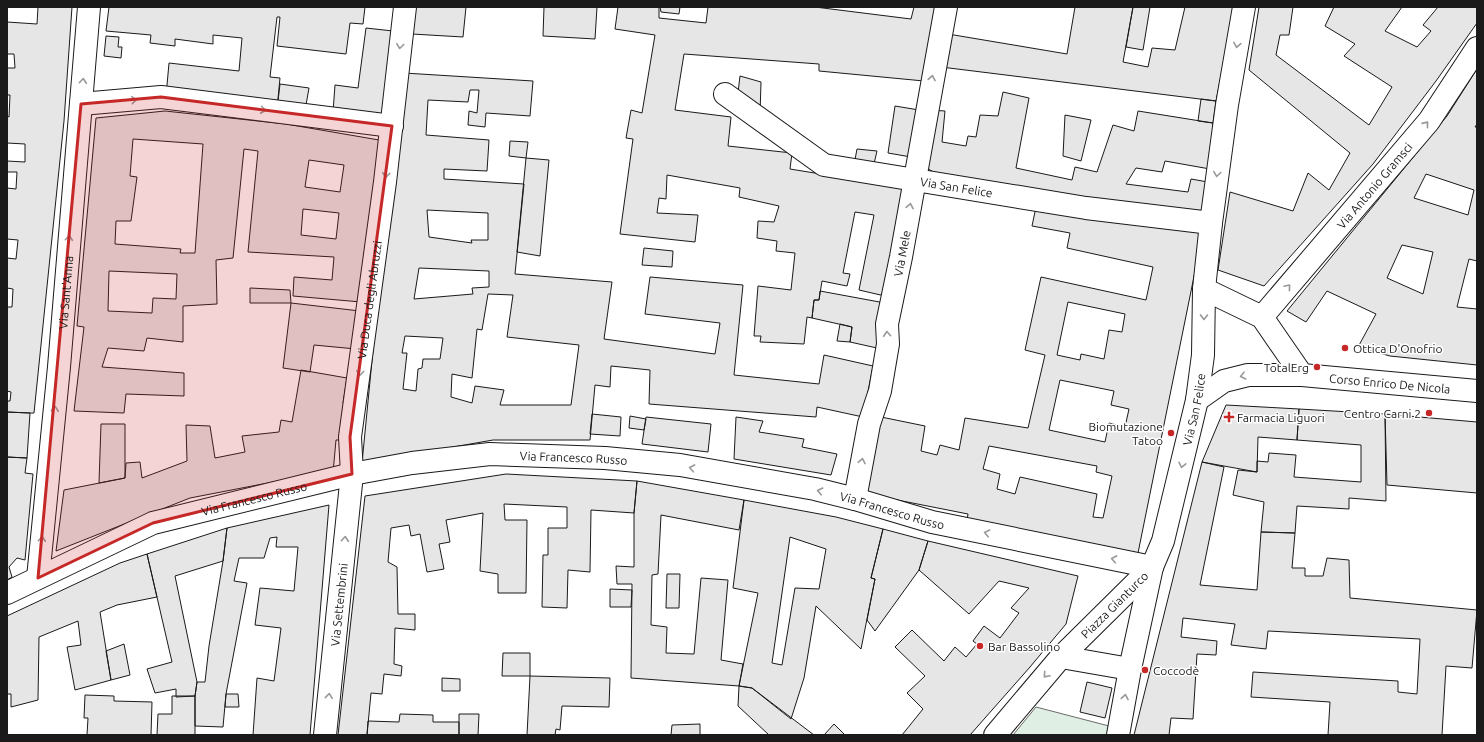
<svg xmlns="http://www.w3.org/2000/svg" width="1484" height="742" viewBox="0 0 1484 742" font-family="Ubuntu,sans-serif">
<rect width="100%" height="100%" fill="#fff"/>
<path fill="#e0efe3" stroke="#6a6a6a" d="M1036 707 1109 726 1108 735H1013Z"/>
<path fill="#e6e6e6" stroke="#1a1a1a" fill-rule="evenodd" d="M38 7H72L64 121 34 413H30L7 412V401H10L11 392 7 391V307H12L13 289 7 288V258L16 259 18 240 7 239V188L16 189 17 172H7V161L25 162V144L7 143V116L9 117 10 95H7V68H15L14 54H7V22L37 24Z
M109 7H365L363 24 350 23 346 54 277 46 280 17H277L270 77 280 78 277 109 166 96 169 63 239 71 242 38 213 35V44L175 39V46L150 43 151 35 106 31Z
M416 7H466L463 37 412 34Z
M544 7H597L595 39 543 36Z
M618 7H659V18L706 23 708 7H815L911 19 914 7H939L924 81 819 71V64L684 54 675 110 731 117 728 146 792 153 790 169 907 188 885 296 859 290 874 215 855 212 843 273 850 274 847 286 822 281 819 300H814L812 318 807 317 804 344 760 342 761 336H754L758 286 791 290 795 253 776 251 777 241 757 238 758 221 774 222 779 206 739 197 740 188 667 175 666 199 659 198 657 213 698 215 695 242 620 234 633 139 626 138 631 110 642 113 655 35 615 29Z
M660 7H680L679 14 661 12Z
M1075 7H1133L1123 62 1148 67 1152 48 1175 50 1185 7H1235L1216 101 941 67 948 34 1067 54Z
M1133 7H1150L1143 50 1126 47Z
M1259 7H1293L1289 35H1280L1276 55 1369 125 1392 87 1344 56 1355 44 1325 26 1334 7H1402L1385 31 1417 47 1431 31 1423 25 1438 7H1477V23L1436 81 1373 164 1264 286 1218 270 1230 192 1293 211 1308 173 1329 190 1350 153 1249 70Z
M366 28 393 31 382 119 333 112 335 85 358 88Z
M106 36 119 37 118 47H122L121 58 104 56Z
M1477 69V124L1475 127H1477V261L1469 259 1457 307 1477 309V365L1390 356 1358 347 1376 314 1327 291 1306 322 1287 311 1447 116ZM1426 174 1474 190 1468 215 1414 198ZM1402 245 1433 252 1423 294 1387 278Z
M404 73 533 81 530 116 486 113 485 127 468 125 469 111 477 113 479 90H470L468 102 428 100 426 135 489 140 487 171 444 169V179L524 184 515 274 612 282 604 339 715 354 720 323 645 314 650 277 743 285 734 375 819 384 824 355 873 366 863 417 817 407 816 417 649 404 650 370 611 366 610 387 595 385 590 440H493L362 463 378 299ZM427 210 488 213V240H471L472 243 429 237ZM419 268 489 271V287L472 288 473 294 414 299ZM488 294 513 295 507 337 579 345 571 405H500L504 390 475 386 472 403 451 397 452 374 472 378 477 329 482 330ZM405 336 443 338 440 359H423L422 368 418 369 416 391 403 389 407 353H402Z
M740 76 761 82 760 114 737 101Z
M280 84 309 88 306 105 278 101Z
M1003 92 1029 98 1016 168 1072 180 1075 167 1097 172 1113 125 1134 131 1138 111 1213 123 1210 169 1165 161 1162 172 1136 168 1126 184 1188 192 1191 179 1208 182 1201 217 946 179 923 166 930 110 945 111 942 142 966 146 968 136 976 137 980 115 998 116Z
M1201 99 1216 101 1213 123 1198 121Z
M895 106 919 110 911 157 888 153Z
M165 111 286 124 379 140 361 302 293 296 294 277 332 280 334 257 248 252 258 151 244 149 233 258 216 260 217 304 183 306V342L147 338 144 351 108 348 102 367 184 373V396L126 394 124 413 74 411 84 327 77 326 96 118ZM133 139 203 144 195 253H180L181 249 115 244 116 221H131L137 177 130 176ZM309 160 344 165 340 192 305 187ZM303 209 339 213 336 239 301 235ZM109 271 177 274 176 299 153 298 152 313 108 311Z
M1065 115 1091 120 1081 161 1063 156Z
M510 141 528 142 526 158 509 156Z
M857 149 877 151 873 168 854 165Z
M526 158 549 160 540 256 517 252Z
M1036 207 1203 232 1138 553 967 520 968 514 867 494 881 417 925 426 921 451 937 455 940 445 959 450 965 418 1028 428 1045 355 1025 350 1041 277 1146 300 1153 267 1067 248 1070 233 1032 226ZM1068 302 1125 314 1122 332 1109 330 1104 359 1081 354 1080 360 1057 355ZM1060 380 1114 391 1111 405 1129 409 1125 427 1109 423 1105 442 1049 430ZM989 446 1097 466 1096 472 1112 476 1103 518 1093 517 1097 494 1020 477 1015 494 997 489 1000 474 983 469Z
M644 248 673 251 672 267 642 265Z
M250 288 290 290 291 303H250Z
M820 291 885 303 877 348 850 342 852 327 812 318 814 300H819Z
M291 303 360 311 356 349 314 345 310 372 283 368Z
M840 324 852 327 850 342 837 341Z
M301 370 347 378 343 403H347L342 440H336L333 473 273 482 190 498 56 551 64 490 125 478 126 463 140 462 142 478 187 461 186 425 210 426 215 458 245 452 242 436 279 432 281 420 292 422Z
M1226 405 1299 409 1297 440 1258 437 1257 472 1202 462Z
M1299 409 1385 414 1386 501 1349 498V509L1297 506 1295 533 1261 532 1264 502 1233 495 1238 470 1257 472V461L1268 462 1269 453 1296 455 1294 477 1361 482V445L1297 440Z
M7 412 30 413 27 458 7 457Z
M592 414 621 417 620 436 590 434Z
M1385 414 1477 422V493L1387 485Z
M630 416 646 419 644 430 629 428Z
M646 417 711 424 708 452 642 444Z
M736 417 763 421 759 432 804 439 802 447 837 454 831 475 734 459Z
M101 424H125V478L99 483Z
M7 457 27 458 25 473 33 474 25 560 17 558 9 567 12 577 7 580Z
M1202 462 1224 467 1200 585 1257 590 1261 532 1295 533 1292 568H1305V576H1323L1327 558 1349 560 1350 598 1477 610 1472 668 1446 666 1442 735H1328L1330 702 1251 697 1253 672 1398 681V692L1417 694 1420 639 1268 631 1266 649 1231 645 1235 624 1183 618 1181 637 1217 641 1216 655 1197 654 1193 719 1171 718 1169 735H1134Z
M506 474 637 481 634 513 591 510 590 572 568 570 567 608 542 607 543 555H548V528H567V507L504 504 505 520H527L526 593H498V574L480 571 483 513 446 520 450 542 439 544 444 569 427 572 420 534 411 536 409 525 391 528 388 562 397 567 398 614H415V630L395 628 394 664 402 666 401 676 384 674 382 694 371 693 367 735H338L365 496Z
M637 481 744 500 739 530 661 515 658 574 652 575 651 625 667 627 666 653 694 654 701 578 728 580 721 660 743 664 739 686 631 678 632 584H617L616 566 634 567V513Z
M744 500 836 517 883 529 871 578 875 579 861 649 816 606 804 678 791 719 752 688 739 686 758 593 733 588ZM790 537 826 549 819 589 795 588 782 665 772 663Z
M329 505 310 735H253L257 678 274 681 281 628 255 625 260 588 294 591 298 547H276L277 537 270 538 264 558H239L234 581 247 583 226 694 223 727 195 726V696L197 682H205L209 646 223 561 227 528Z
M227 528 223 561 175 576 197 682 195 696 176 697V689L155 693 147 669 172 662 147 554Z
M883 529 928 541 919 570 875 631 867 620 875 579 871 578Z
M928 541 1078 576 1066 624 1030 667 970 735H902L923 709 907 693 925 676 895 647 912 630 944 661 955 647 966 657 977 644 973 641 984 626 1000 638 1019 613 1011 608 1029 588 999 581 969 614 919 570Z
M147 554 157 597 117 605 100 612 111 680 75 690 67 647 81 645 78 621 39 637 38 700 11 707V694H7V616L120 563Z
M667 574H680L679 608H666Z
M610 589 632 590 631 607H610Z
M124 644 130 675 111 680 106 651Z
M503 653H530V676H502Z
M530 676 610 678 609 707 562 706 560 730 556 729 555 735H527Z
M442 678 460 679V691H442Z
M1087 682 1112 688 1105 718 1080 712Z
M739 686 752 688 814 735H769L738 706Z
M226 694H238L239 707H225Z
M85 695 114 696V701L152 702 151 735H87L88 718H84Z
M172 696H195V735H157L158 714H172Z
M400 714 433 715V722H459V735H367L368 721 399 722Z
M459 714H479L478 735H459Z
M700 724V735H671L672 725Z
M834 724 845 735H824Z"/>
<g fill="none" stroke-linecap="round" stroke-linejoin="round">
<defs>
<g id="minor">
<path id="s1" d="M725 94 824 165 1086 208 1211 223"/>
<path d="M81 104 161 97 392 126"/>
<path d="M1204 289 1262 317 1302 375"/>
<path id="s2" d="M1262 317 1429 121 1477 48"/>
<path id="s3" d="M1197 400 1224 381 1248 375H1302L1477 391"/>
<path id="s4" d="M855 499 869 424 880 391 888 344 887 324 901 257 946 7"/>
<path id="s5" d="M38 578 59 367 89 7"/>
<path id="s6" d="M7 593 153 523 352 474 412 463 490 454 605 458 680 465 815 489 855 499 932 522 1152 567"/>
<path d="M1061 657 1130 669"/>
<path id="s7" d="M325 735 352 474 350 437 385 182 405 7"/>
<path id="s8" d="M995 735 1061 657 1152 567"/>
<path id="s9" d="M1118 735 1130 669 1152 567 1163 541 1197 400 1203 355 1204 289 1211 223 1227 105 1244 7"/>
</g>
</defs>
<use href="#minor" stroke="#1a1a1a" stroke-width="24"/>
<use href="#minor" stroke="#fff" stroke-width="22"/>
</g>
<defs><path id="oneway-chevron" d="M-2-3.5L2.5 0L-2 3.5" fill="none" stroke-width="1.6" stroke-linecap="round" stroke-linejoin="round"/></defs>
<g stroke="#989898">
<use href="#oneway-chevron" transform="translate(1237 45) rotate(100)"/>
<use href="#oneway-chevron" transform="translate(400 46) rotate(97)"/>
<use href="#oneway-chevron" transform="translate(932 78) rotate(-80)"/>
<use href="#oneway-chevron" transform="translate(83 81) rotate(-85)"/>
<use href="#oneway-chevron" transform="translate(134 100) rotate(-5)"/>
<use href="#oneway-chevron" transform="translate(263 110) rotate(7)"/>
<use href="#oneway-chevron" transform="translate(1426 124) rotate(-51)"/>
<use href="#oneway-chevron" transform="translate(1217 174) rotate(98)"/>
<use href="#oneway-chevron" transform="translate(386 175) rotate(96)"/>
<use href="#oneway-chevron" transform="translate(910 206) rotate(-80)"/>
<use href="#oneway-chevron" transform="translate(69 238) rotate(-85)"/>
<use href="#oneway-chevron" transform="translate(1288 287) rotate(-50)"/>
<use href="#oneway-chevron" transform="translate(1204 317) rotate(91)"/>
<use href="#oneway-chevron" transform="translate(887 334) rotate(-94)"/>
<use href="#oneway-chevron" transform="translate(360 373) rotate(97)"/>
<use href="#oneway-chevron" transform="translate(1243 376) rotate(166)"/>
<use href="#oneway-chevron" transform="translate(55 409) rotate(-84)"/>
<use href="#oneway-chevron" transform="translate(862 461) rotate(-79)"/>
<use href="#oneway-chevron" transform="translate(1182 465) rotate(103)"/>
<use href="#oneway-chevron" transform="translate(692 468) rotate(-169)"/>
<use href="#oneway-chevron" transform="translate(820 491) rotate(-167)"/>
<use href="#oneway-chevron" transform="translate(987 533) rotate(-168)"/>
<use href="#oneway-chevron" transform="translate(42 539) rotate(-85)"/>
<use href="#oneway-chevron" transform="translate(345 539) rotate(-85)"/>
<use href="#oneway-chevron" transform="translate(1114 559) rotate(-169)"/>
<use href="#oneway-chevron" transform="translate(1046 675) rotate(131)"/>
<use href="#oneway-chevron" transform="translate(329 696) rotate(-84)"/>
<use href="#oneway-chevron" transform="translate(1125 697) rotate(-80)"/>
</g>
<path fill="#c62828" fill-opacity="0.2" stroke="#c62828" stroke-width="3" stroke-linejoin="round" d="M161 97 392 126 350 437 352 474 153 523 38 578 81 104Z"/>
<g fill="#c62828" stroke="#fff" stroke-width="1.5">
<circle cx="1345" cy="348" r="4"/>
<circle cx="1317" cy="367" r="4"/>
<circle cx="1429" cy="413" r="4"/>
<path d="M1227 411h4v4h4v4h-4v4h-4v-4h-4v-4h4z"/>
<circle cx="1171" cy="433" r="4"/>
<circle cx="980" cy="646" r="4"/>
<circle cx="1145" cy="670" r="4"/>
</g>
<g text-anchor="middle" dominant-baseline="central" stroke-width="3" stroke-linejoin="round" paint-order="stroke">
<g font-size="12" fill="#1a1a1a" stroke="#fff">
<text stroke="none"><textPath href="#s2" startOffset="173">Via Antonio Gramsci</textPath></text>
<text stroke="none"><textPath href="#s1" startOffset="256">Via San Felice</textPath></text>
<text stroke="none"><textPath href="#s4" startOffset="251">Via Mele</textPath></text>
<text stroke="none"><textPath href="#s5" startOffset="287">Via Sant'Anna</textPath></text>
<text stroke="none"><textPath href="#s7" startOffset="438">Via Duca degli Abruzzi</textPath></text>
<text stroke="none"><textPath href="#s3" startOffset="200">Corso Enrico De Nicola</textPath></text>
<text stroke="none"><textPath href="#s9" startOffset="335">Via San Felice</textPath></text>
<text stroke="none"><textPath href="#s6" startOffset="590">Via Francesco Russo</textPath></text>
<text stroke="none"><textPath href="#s6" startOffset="266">Via Francesco Russo</textPath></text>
<text stroke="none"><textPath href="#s6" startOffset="914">Via Francesco Russo</textPath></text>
<text stroke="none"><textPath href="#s7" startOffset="131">Via Settembrini</textPath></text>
<text stroke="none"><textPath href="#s8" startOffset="177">Piazza Gianturco</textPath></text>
</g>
<g font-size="12" fill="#1a1a1a" stroke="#fff" text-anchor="start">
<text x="1353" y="348">Ottica D'Onofrio</text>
<text x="1309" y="367" text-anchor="end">TotalErg</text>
<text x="1421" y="413" text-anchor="end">Centro Carni 2</text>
<text x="1237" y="417">Farmacia Liguori</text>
<text x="1163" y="426" text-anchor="end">Biomutazione<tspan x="1163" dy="14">Tatoo</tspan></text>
<text x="988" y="646">Bar Bassolino</text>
<text x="1153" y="670">Coccodè</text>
</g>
</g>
<rect width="1484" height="742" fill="none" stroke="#1a1a1a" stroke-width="16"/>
</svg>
